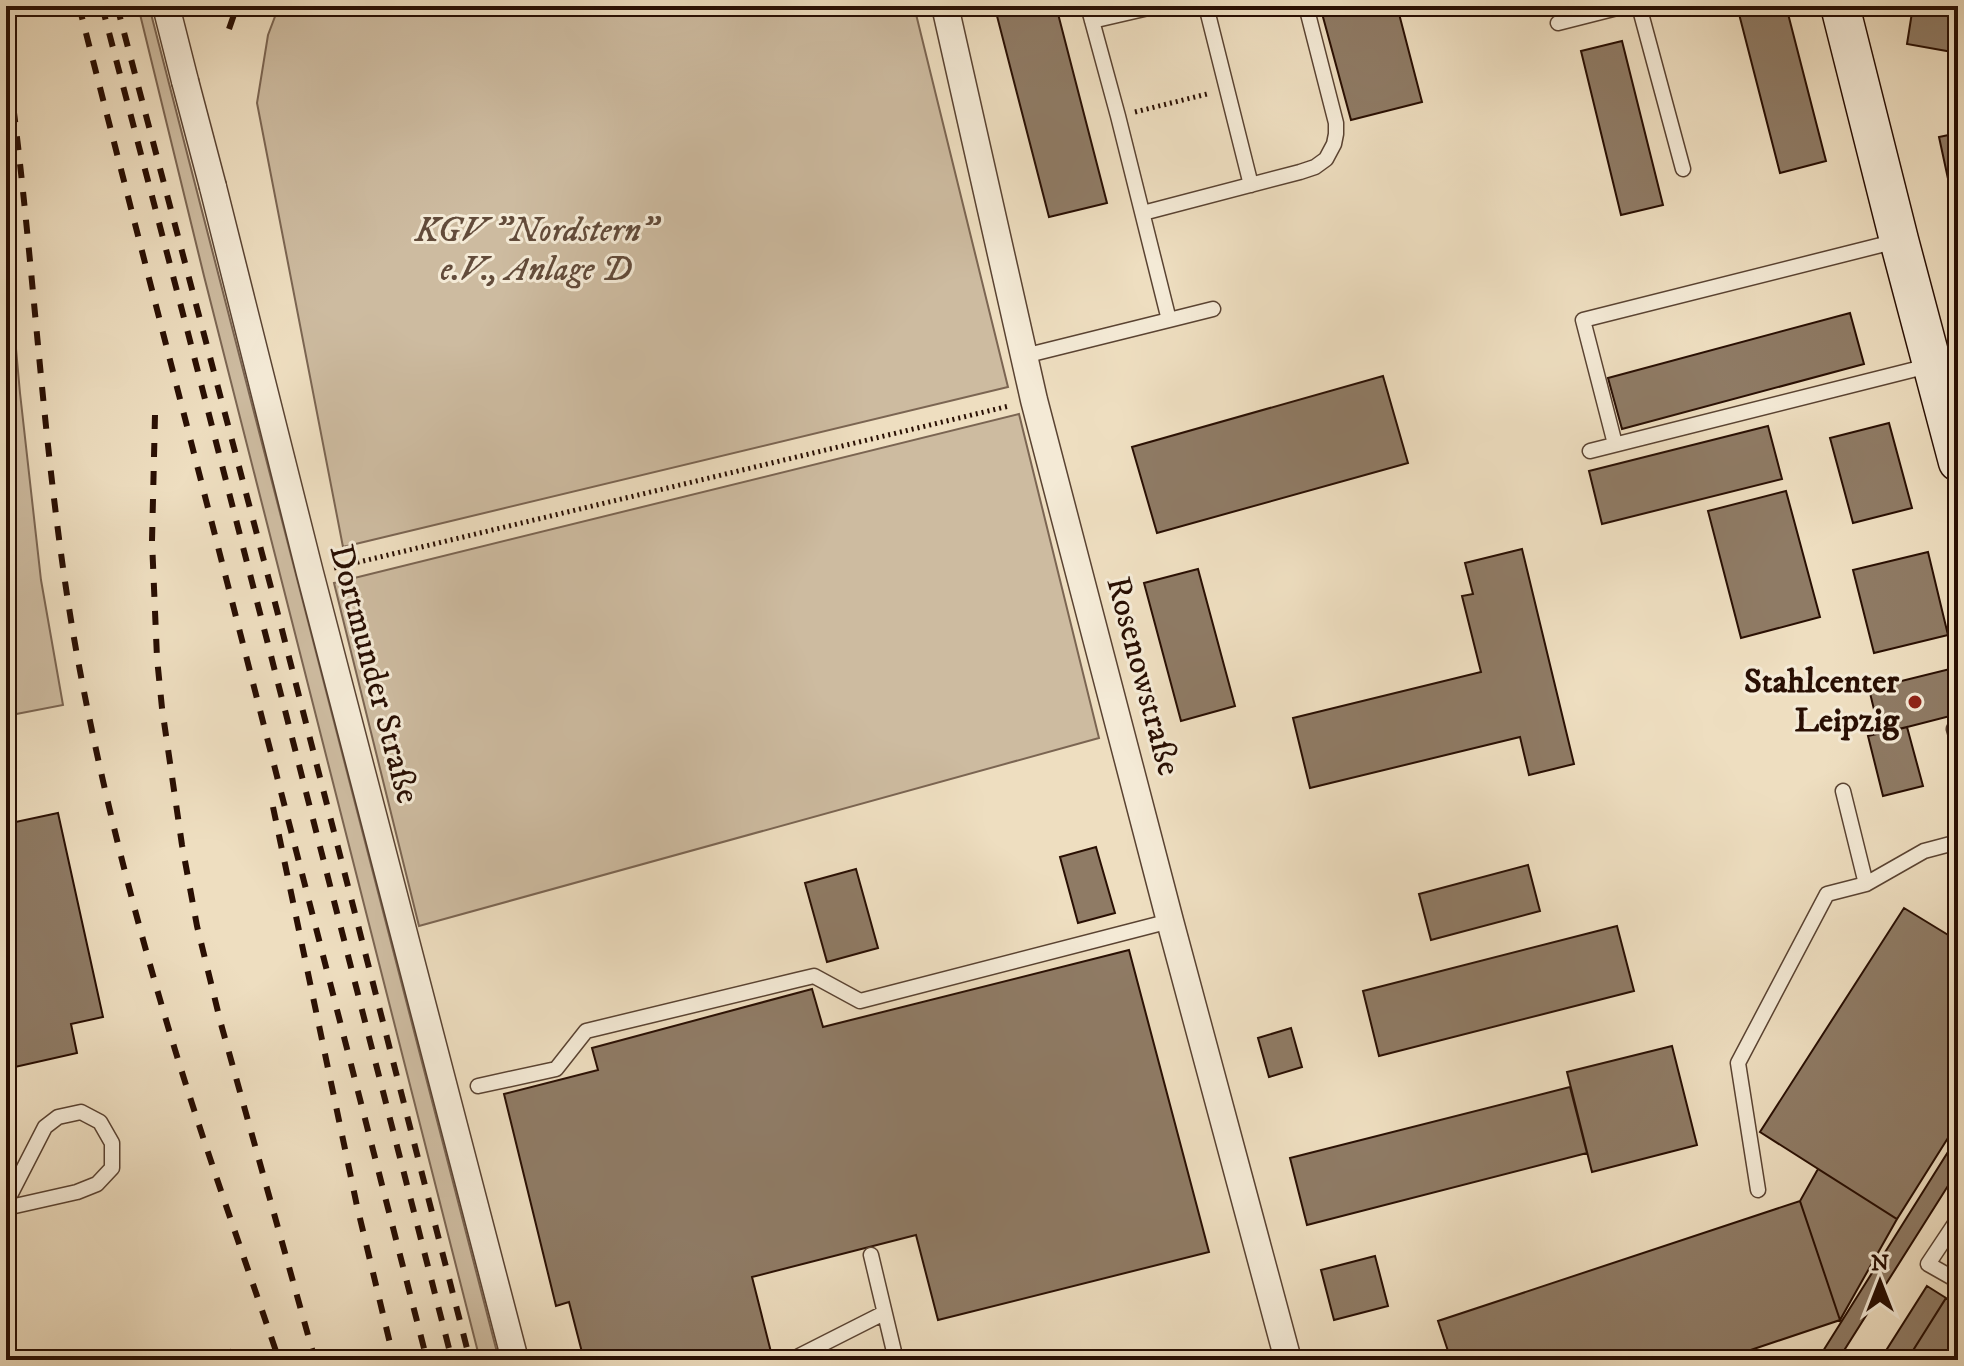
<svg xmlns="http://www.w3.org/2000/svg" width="1964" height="1366" viewBox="0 0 1964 1366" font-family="'IM FELL DW Pica',serif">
<rect width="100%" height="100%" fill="#eedec0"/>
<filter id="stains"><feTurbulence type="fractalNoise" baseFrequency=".0025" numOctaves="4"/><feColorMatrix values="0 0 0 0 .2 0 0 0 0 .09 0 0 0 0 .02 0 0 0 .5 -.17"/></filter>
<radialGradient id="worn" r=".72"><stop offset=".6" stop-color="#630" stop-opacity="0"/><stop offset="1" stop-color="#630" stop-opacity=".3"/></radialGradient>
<path fill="#cdbba0" stroke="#7b6552" stroke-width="2" d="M138 6H149L499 1360H480L204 276Z
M279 6H914L1008 387 343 547 257 103 268 35Z
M6 238 20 393 41 580 63 705 6 716Z
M1019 414 1099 738 419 926 334 583Z"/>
<path fill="#8f7b65" stroke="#290f03" stroke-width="2" d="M1035 6H1056L1107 203 1049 217 997 16Z
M1320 6H1397L1422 102 1351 120Z
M1756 6H1786L1826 161 1780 173 1738 10Z
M1913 6H1958V53L1907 44Z
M1622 41 1663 205 1621 215 1581 51Z
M1958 133V225L1939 137Z
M1850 313 1864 364 1622 429 1608 378Z
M1383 376 1408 463 1157 533 1132 447Z
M1889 423 1912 508 1853 523 1830 438Z
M1768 426 1782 479 1602 524 1589 471Z
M1786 491 1820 617 1741 638 1708 511Z
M1522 549 1574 764 1529 775 1520 737 1310 788 1293 718 1481 672 1462 596 1473 594 1465 563Z
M1928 552 1948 635 1874 653 1853 570Z
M1198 569 1235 706 1181 721 1144 583Z
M1958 667V714L1880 734 1869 689Z
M1907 727 1923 786 1883 796 1868 736Z
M58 813 103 1017 71 1024 77 1053 6 1069V824Z
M1096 847 1115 913 1078 923 1060 857Z
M1528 865 1540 911 1431 940 1419 894Z
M856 869 878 948 827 962 805 883Z
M1904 908 1958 941V1122L1897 1219 1760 1132Z
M1617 926 1634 991 1379 1056 1363 991Z
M1129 950 1209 1252 938 1320 916 1235 752 1277 773 1360H584L569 1302 556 1306 504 1094 598 1070 592 1048 812 989 823 1027Z
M1291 1028 1302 1067 1269 1077 1258 1038Z
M1672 1046 1697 1145 1592 1172 1567 1072Z
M1570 1087 1587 1153 1307 1225 1290 1158Z
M1958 1136V1170L1838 1360H1820L1818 1359Z
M1818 1169 1897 1219 1840 1320 1800 1201Z
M1800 1201 1840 1320 1721 1360H1451L1438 1321Z
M1375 1256 1388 1306 1334 1320 1321 1270Z
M1927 1286 1946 1298 1907 1360H1880Z
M1946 1298 1958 1306V1360H1907Z
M230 1350 234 1360H204Z"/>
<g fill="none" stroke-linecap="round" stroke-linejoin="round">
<defs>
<path id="lane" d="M1206 6 1251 185
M1639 6 1683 169
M1092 21 1157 6
M1558 23 1625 6
M1143 213 1300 172 1315 167 1326 159 1334 144 1336 134V123L1306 6
M1169 320 1213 309
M1024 356 1169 320 1118 116 1088 6
M1615 444 1583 320 1897 241
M1590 451 1932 365
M1954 729 1958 743
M1843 791 1866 884
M478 1086 556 1069 586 1031 797 980 814 976 860 1001 1170 921
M1758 1190 1738 1063 1827 894 1866 884 1924 851 1958 842
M6 1203 45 1127 58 1117 81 1112 100 1122 112 1143V1168L97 1184 77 1192 6 1208
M1958 1219 1928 1264 1958 1281
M871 1255 896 1360
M797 1360 799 1356 884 1313"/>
<path id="street" d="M166 6 185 81
M945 6 1034 400 1170 921 1288 1360
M213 187 310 573 515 1360"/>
<path id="secondary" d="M1840 6 1899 240 1958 462"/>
</defs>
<use href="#lane" stroke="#5a4332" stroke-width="17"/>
<use href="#street" stroke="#5a4332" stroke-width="29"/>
<use href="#secondary" stroke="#290f03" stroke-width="41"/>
<path stroke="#290f03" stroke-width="5" stroke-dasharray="2 4" stroke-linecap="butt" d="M1135 112 1207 94
M334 568 1009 406"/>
<use href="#lane" stroke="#f4ead6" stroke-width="14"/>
<use href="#street" stroke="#f4ead6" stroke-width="26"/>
<use href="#secondary" stroke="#f4ead6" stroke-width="38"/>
<path stroke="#290f03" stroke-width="6" stroke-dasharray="14 14" stroke-linecap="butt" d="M79 6 427 1360
M102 6 188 333 452 1360
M117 6 273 595 470 1360
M229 29 237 6
M6 53C35 253 41 456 77 655 101 785 134 914 172 1040 205 1148 243 1254 279 1360
M155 415 152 541 157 658 162 708 182 845 197 926 221 1024 315 1360
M273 807 357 1206 394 1360"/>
<defs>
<path id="street-bridge" d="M185 81 213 187"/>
</defs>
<use href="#street-bridge" stroke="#5a4332" stroke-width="29" stroke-linecap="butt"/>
<use href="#street-bridge" stroke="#f4ead6" stroke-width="26"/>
</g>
<circle fill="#8f2418" stroke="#f4ead6" stroke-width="3" cx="1915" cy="702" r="8"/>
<g text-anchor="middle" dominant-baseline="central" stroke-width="6" stroke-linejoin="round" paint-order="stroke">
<g font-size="34" font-style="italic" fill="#624b3a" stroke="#f4ead6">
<text x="536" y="231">KGV "Nordstern"<tspan x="536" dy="39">e.V., Anlage D</tspan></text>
</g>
<g font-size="34" fill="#290f03" stroke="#f4ead6">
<text transform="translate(374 674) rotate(75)">Dortmunder Straße</text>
<text transform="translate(1143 676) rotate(75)">Rosenowstraße</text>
</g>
<g font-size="34" font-weight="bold" fill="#290f03" stroke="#f4ead6" text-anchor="end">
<text x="1899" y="682">Stahlcenter<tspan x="1899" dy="39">Leipzig</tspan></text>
</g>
</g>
<rect width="1964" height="1366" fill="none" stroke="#eedec0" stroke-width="32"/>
<rect x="8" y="8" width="1948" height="1350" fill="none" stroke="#290f03" stroke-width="4"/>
<rect x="16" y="16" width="1932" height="1334" fill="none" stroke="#290f03" stroke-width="2"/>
<g transform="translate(1880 1282)" stroke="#f4ead6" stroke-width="6" paint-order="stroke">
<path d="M0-6L14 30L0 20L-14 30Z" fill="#290f03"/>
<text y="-12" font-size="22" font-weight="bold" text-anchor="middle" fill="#290f03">N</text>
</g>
<rect width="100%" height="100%" filter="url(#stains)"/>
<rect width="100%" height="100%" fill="url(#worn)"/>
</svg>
